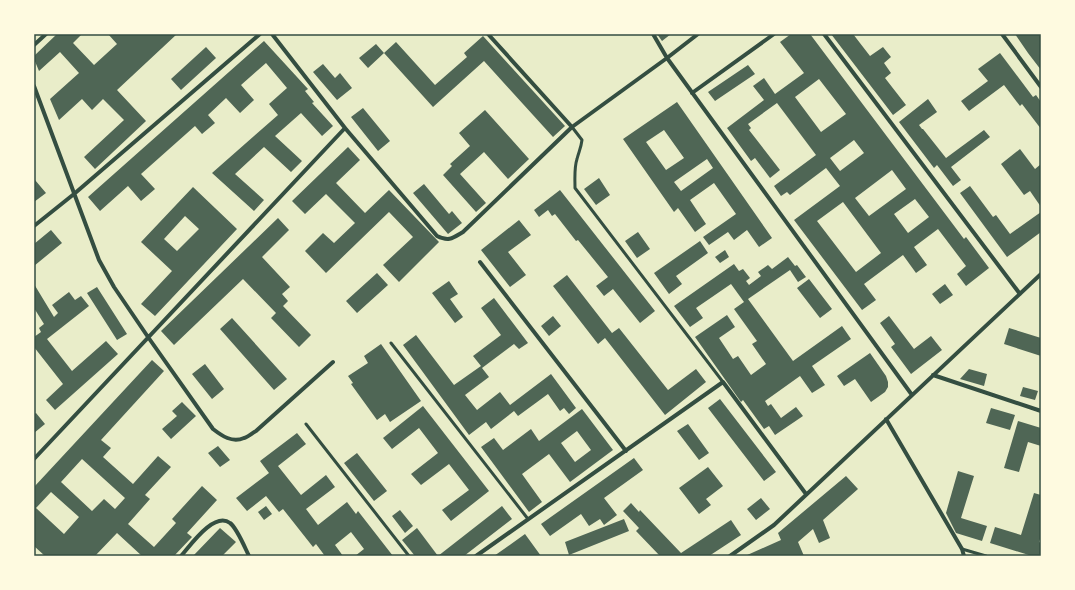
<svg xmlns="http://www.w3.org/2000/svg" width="1075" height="590" viewBox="0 0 1075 590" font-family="Jost,sans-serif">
<rect width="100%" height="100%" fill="#e9edc9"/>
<path fill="#4f6655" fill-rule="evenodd" d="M57 34H82L73 43 94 65 117 44 108 34H177L117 90 146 121 95 169 84 157 124 120 103 99 92 110 82 99 59 120 50 99 79 73 60 52 39 71 34 59V56Z
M657 34H671L662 41Z
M791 34H810L964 239 966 237 989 268 966 286 957 274 966 266 938 229 914 247 927 265 916 273 903 255 864 284 876 300 862 310 794 220 840 186 826 168 790 195 787 192 781 196 774 186 816 155 777 103 748 124 751 128 749 130 780 170 770 178 755 158 751 161 727 128 764 100 753 86 764 78 775 94 804 73 780 42ZM819 79 846 114 821 132 795 97ZM854 140 864 153 840 171 830 158ZM892 170 906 189 869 216 855 198ZM915 199 929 217 908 233 894 214ZM843 202 881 253 856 272 817 221Z
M831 34H853L870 56 883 47 891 57 884 63 891 73 885 78 906 105 893 115Z
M1015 34H1041V70L1028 53Z
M483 36 565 126 553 137 484 61 433 107 384 53 396 42 435 85 467 57 464 53Z
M264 41 308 89 305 91 314 102 312 103 333 126 322 136 301 113 275 136 302 161 291 172 264 147 235 174 264 200 254 211 212 173 278 115 269 104 287 88 266 63 241 85 254 100 240 113 226 98 208 115 215 123 202 134 195 126 141 174 155 189 141 201 128 186 100 211 88 197Z
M376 44 384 53 368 68 359 58Z
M206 47 216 58 181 90 171 79Z
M1000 53 1033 97 1036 95 1041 102V129L1022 104 1020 106 1004 85 969 111 961 101 988 81 978 69Z
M323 64 335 78 340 73 352 88 337 100 313 72Z
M748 65 755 74 715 101 708 92Z
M928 99 937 112 919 125 922 129H923L946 158 984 130 990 137 951 167 961 180 953 186 937 165 934 168 899 122Z
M677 102 772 238 759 247 747 230 734 240 728 232 709 245 703 237 736 214 714 183 690 200 706 224 695 232 678 208 674 212 623 139ZM664 130 684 158 666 170 646 142ZM707 159 713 168 681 191 674 182Z
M363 108 390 141 378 151 351 117Z
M485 110 529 159 508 179 484 152 460 174 486 203 476 212 443 175 452 166 450 164 470 146 459 133Z
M348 147 360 160 336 183 365 213 389 190 439 242 399 282 383 265 413 237 389 212 326 273 305 251 323 233 334 243 355 223 326 194 305 214 292 201Z
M1020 149 1035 169 1041 164V207L1030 191 1024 195 1001 164Z
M599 178 610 195 596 205 584 189Z
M34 180H35L46 193 34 202Z
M424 184 449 214 452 211 462 223 448 234 413 193Z
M970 186 993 217 996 215 1010 234 1041 212V232L1007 257 960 193Z
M193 187 237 229 155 316 141 304 172 271 141 242ZM185 216 199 229 177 251 164 239Z
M560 190 655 311 640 323 613 289 604 296 596 286 608 277 578 240 576 241 555 214 552 216 548 210 539 217 534 210Z
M278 218 289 230 262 257 290 287 282 294 288 301 283 306 311 335 299 347 271 318 276 313 243 279 174 345 161 331Z
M519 220 531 235 508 252 526 275 510 287 481 250Z
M51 230 62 243 34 266V244Z
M638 232 650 249 637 258 625 241Z
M700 241 708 253 676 276 682 284 669 294 654 273Z
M725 250 729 257 720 263 715 257Z
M788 257 795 266 797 265 806 277 798 282 790 270 748 299 793 361 842 326 851 339 812 366 825 385 812 393 800 376 765 401 768 406 771 404 781 418 796 407 803 416 775 435 769 426 764 429 743 400 741 402 695 337 727 315 735 327 719 338 733 359 738 356 751 375 766 364 752 344 757 341 734 309 744 302 731 284 696 308 703 318 690 327 674 306 734 264 739 271 743 269 750 278 746 281 749 285 761 276 758 272 768 265 772 269Z
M377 273 388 285 357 313 346 301Z
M567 275 612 333 619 328 668 390 696 369 706 382 665 415 605 338 598 344 553 286Z
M809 279 832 309 820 318 797 288Z
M449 281 458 294 450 299 463 317 455 323 432 293Z
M34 284 54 317 58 313 52 305 69 292 75 300 81 296 89 306 47 339 72 371 106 341 118 354 55 410 46 400 63 384 34 347V337L41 332 39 328 44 324 34 308Z
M945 284 953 295 940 304 932 294Z
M97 287 127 334 117 340 87 293Z
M494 298 528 343 519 349 514 344 482 368 489 377 465 395 477 410 500 392 510 405 551 374 576 408 569 414 564 408 560 411 548 394 518 416 514 411 491 429 486 422 469 435 403 345 416 335 454 385 481 366 473 356 501 335 481 308Z
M553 316 561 326 549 336 541 326Z
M889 316 914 349 931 336 942 350 911 374 891 347 895 344 880 323Z
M232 318 287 379 274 390 220 329Z
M1009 328 1041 338V356L1004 344Z
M381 344 421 401 390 422 385 414 377 420 351 384 353 383 348 376 368 363 364 356Z
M870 353 886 376 888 382V387L885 392 871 402 855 379 844 386 837 376Z
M152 360 164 371 101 440 111 448 103 457 133 484 158 456 171 467 145 495 150 499 128 524 154 547 176 523 172 519 202 486 217 500 187 533 192 537 174 556H142L117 533 95 556H45L34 546V487ZM82 459 125 498 115 509 104 499 92 511 61 482ZM51 492 79 517 64 534 36 508Z
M205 364 224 389 212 399 192 374Z
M969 369 987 374 984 386 960 379Z
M1023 387 1038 391 1035 400 1020 396Z
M720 399 776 472 764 481 708 408Z
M182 402 196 416 171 439 162 429 177 416 172 411Z
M423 406 489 491 451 521 442 510 469 490 449 464 421 485 411 474 438 453 419 428 392 449 383 438Z
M991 408 1015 415 1010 430 986 423Z
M582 409 613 450 570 482 549 454 522 474 542 502 529 512 481 447 494 438 503 450 531 429 539 441ZM577 431 591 450 575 462 561 443Z
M36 413 45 424 34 433V414Z
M1018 421 1041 428V446L1028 442 1019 472 1004 468Z
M688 424 709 453 699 460 677 431Z
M297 433 306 444 278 466 301 495 326 475 335 487 306 509 318 525 347 502 356 514 358 511 393 556H355L364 549 351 532 335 545 343 556H325L316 544 313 547 283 509 279 512 266 496 247 511 236 498 269 473 260 461Z
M218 446 230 460 220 467 208 453Z
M357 453 387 491 374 501 344 463Z
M634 458 643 470 604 498 617 515 604 525 600 519 589 526 581 514 550 536 541 524Z
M708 467 723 486 706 499 711 505 699 514 679 488Z
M958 471 974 476 961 518 987 526 982 541 956 533 946 513Z
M846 476 858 489 823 520 830 538 819 543 813 529 798 542 804 556H745L781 540 778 533Z
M1034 493 1041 495V536L1039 542 1041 543V556H1032L990 543 995 527 1021 535Z
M761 498 770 509 756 520 747 509Z
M631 503 639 512 640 510 681 553 731 520 741 535 709 556H660L636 531 639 528 623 511Z
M266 506 272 514 264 520 258 512Z
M502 506 512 519 464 556H415L402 540 417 528 438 556Z
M400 510 413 526 405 533 392 516Z
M624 519 629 531 569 555 565 542Z
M220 528 236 542 222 556H193Z
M525 534 541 556H494L504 549Z"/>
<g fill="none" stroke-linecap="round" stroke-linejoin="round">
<path stroke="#344e41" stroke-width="3" d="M572 127 582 140C581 148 579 151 577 159 574 168 575 178 575 188L723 382
M391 343 528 519
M306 424 409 556
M962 549 986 556"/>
<path stroke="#344e41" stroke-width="4" d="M272 34 345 128
M488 34 572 127
M653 34 667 58 698 34
M824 34 1020 294
M1002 34 1041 87
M34 45 46 34
M34 86 99 260 114 287 148 337 213 429C222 436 232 443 244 438 248 437 252 433 256 431L333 362
M692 93 774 34
M34 226 74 194 260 34
M480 262 626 451
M933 375 1041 411
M886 419 962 549 964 556
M34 459 345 128 437 236C449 242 453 238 463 232L572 127 667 58 912 395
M181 556C190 546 214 511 230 523 237 528 245 548 249 556
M476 556 723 382 806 494
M730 556 774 525 1041 274"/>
</g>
<rect width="1075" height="590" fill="none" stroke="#fefae0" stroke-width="70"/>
<rect x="35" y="35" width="1005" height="520" fill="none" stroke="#344e41" stroke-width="1.5"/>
</svg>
